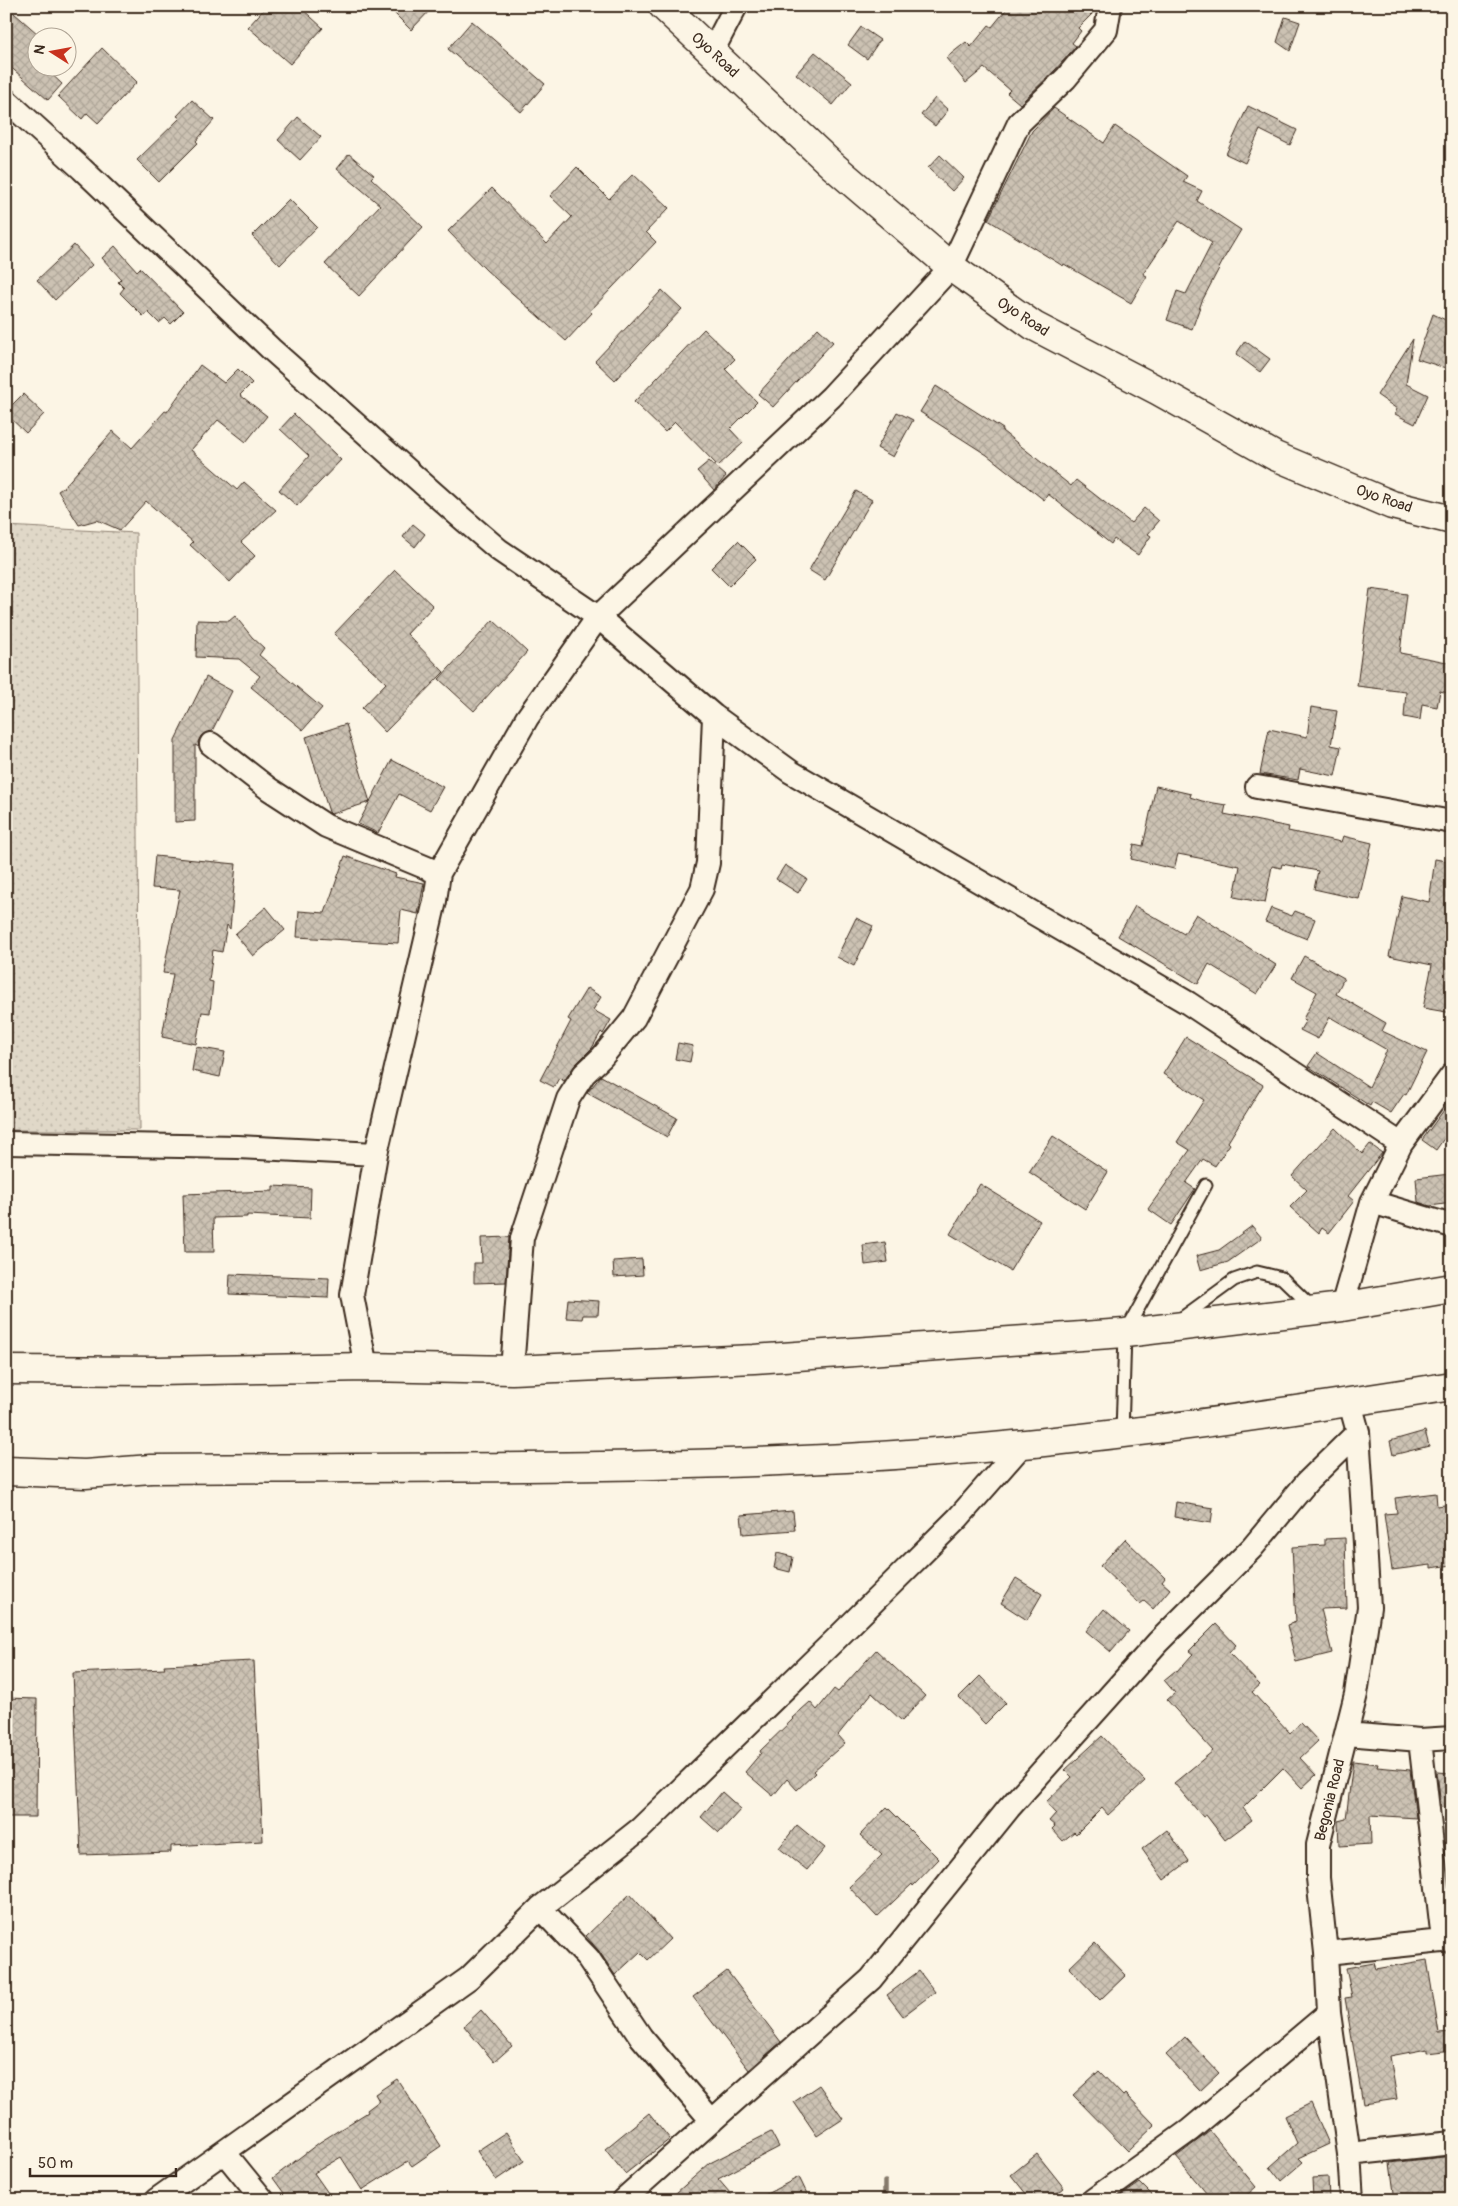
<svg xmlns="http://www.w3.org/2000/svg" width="1458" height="2206" viewBox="0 0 1458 2206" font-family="Pangolin,sans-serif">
<defs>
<pattern id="grass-dots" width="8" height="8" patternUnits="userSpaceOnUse" patternTransform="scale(1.25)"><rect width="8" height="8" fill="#e0d8c8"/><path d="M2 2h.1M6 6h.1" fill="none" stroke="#c1baab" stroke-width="1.8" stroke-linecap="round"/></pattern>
<pattern id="building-cross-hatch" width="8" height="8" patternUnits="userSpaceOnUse" patternTransform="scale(1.25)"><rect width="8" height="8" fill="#ccc2b3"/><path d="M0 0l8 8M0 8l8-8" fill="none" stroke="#b0a79a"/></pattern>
</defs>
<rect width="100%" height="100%" fill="#fcf5e5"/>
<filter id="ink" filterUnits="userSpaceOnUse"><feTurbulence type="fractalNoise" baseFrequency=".02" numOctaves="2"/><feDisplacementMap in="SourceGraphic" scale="10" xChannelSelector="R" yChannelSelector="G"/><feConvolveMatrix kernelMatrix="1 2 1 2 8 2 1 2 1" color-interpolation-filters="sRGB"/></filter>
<g filter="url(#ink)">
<path fill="url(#grass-dots)" stroke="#8e8173" d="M6 526 136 533 140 1130H6Z"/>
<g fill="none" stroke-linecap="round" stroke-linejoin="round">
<path stroke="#85796b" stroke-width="5.5" d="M885 2182V2200"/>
</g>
<path fill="url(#building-cross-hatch)" stroke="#3b2a1e" d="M6 6 38 34V68H45L62 84 48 100 6 63Z
M267 6H299L323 28 290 64 248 27Z
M387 6H434L411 30Z
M1009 6H1097L1096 10 1078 28 1081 31 1072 43 1076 46 1056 69 1020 104 1007 93 1010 90 984 68 966 83 946 58 966 42 971 47 989 25 992 27Z
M1285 17 1300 22 1290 51 1277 42Z
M472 21 545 84 521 112 448 49Z
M861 27 880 40 867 59 848 45Z
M102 48 137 82 98 123 87 113 82 119 58 96Z
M815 52 852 82 833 105 796 74Z
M935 98 948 110 935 126 921 115Z
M192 100 214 120 196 141 198 143 159 182 137 160 180 118 177 116Z
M1248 106 1297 130 1290 145 1260 130 1245 163 1226 154Z
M1054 108 1104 143 1115 126 1187 176 1183 182 1202 191 1197 201 1241 230 1226 255 1202 301 1192 329 1167 320 1177 291 1186 294 1212 243 1179 221 1143 274 1147 276 1131 303 1064 264 1063 266 988 220 1032 131Z
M298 117 321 137 300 160 278 140Z
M349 154 374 175 371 178 423 227 359 296 325 264 380 205 337 169Z
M940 155 964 178 952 191 928 168Z
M577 167 609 199 633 174 669 208 646 232 656 242 590 311 592 313 566 341 486 270 448 231 492 188 547 244 572 217 550 196Z
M289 199 317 227 280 265 252 236Z
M74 245 92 265 55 300 37 280Z
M115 246 137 271 140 268 183 312 171 324 165 318 159 323 148 312 143 316 120 293 124 288 118 282 121 279 102 258Z
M662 290 682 309 615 380 595 361Z
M1433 314 1452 323V370L1417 359Z
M818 328 833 342 773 407 758 394Z
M704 329 735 359 725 369 757 402 730 429 743 443 718 466 675 422 665 432 634 402Z
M1413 339 1406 384 1428 395 1415 424 1395 414 1397 409 1377 395Z
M1245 341 1270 359 1260 372 1236 354Z
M200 365 224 383 238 369 252 383 240 395 267 416 246 442 218 420 191 450 237 490 244 482 276 510 241 542 255 556 230 582 190 545 193 542 146 501 120 530 97 520 79 525 58 491 64 487 113 431 132 448 165 411 167 412Z
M936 386 1003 429 1002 431 1071 486 1076 480 1131 523 1144 508 1159 521 1148 534 1151 536 1138 555 1114 539 1111 544 1048 494 1044 500 987 455 920 412Z
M23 394 44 414 26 433 6 414V411Z
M897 412 913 420 893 457 877 448Z
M294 414 341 460 297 506 279 490 309 456 280 429Z
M709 461 726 476 714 490 697 471Z
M856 491 872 500 825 580 809 570Z
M413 524 425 534 415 547 403 537Z
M738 541 756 559 729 586 711 568Z
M395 570 433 606 407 634 444 672 385 732 362 708 386 683 334 634Z
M1370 589 1407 594 1400 653 1452 663V694L1440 691 1437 707 1422 704 1420 720 1404 717 1406 692 1357 686Z
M235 616 252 637 264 648 259 655 322 708 303 730 251 687 260 676 239 659 196 657 197 620 229 621Z
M493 620 527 652 474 711 439 679Z
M206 677 232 691 212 731 201 736 198 742 199 747 195 745V821L175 822V740Z
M1311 707 1337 711 1331 745 1341 747 1335 776 1300 769 1298 780 1260 774 1269 729 1307 737Z
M346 724 370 802 331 814 329 812 306 737Z
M392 760 443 787 430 810 399 794 378 833 358 824Z
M1156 786 1191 794 1190 797 1202 801 1226 805 1224 814 1289 827 1288 831 1341 842 1343 836 1372 843 1359 899 1314 889 1318 871 1282 864 1281 868 1272 866 1265 903 1234 897 1240 866 1178 854 1174 869 1131 859 1134 844 1143 846Z
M155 856 236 864 230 929 227 925 222 952 213 950 209 981 213 982 210 1013 202 1012 196 1044 162 1037 173 974 163 973 180 890 152 888Z
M345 856 396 874 395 877 424 883 418 914 401 910 398 943 297 937 299 911 325 913Z
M1435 859 1452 862V1013L1423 1008 1432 965 1389 956 1402 896 1429 902Z
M785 865 807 879 798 893 776 879Z
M1135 906 1184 934 1196 914 1276 965 1257 994 1209 964 1198 984 1118 936Z
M266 907 285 930 253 956 235 934Z
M1271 908 1292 916 1295 911 1315 919 1307 939 1265 922Z
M856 918 873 926 854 966 837 957Z
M1304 956 1344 978 1336 994 1386 1023 1382 1031 1427 1052 1406 1095 1404 1094 1391 1113 1372 1102 1370 1106 1308 1066 1317 1053 1369 1087 1387 1050 1330 1017 1318 1039 1300 1030 1306 1020 1303 1019 1317 992 1292 978Z
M587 988 601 997 593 1010 611 1020 603 1034 601 1032 592 1048 575 1065 564 1081 559 1078 554 1087 540 1080 571 1021 568 1019Z
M1186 1037 1263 1085 1228 1142 1230 1144 1215 1166 1203 1159 1186 1183 1195 1189 1171 1225 1148 1209 1190 1150 1177 1142 1204 1100 1163 1074Z
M678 1043 693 1046 690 1062 675 1059Z
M196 1047 225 1052 220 1077 192 1071Z
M601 1076 677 1118 667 1137 587 1093Z
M1452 1099V1127L1436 1150 1422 1140Z
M1335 1128 1362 1154 1370 1144 1382 1153 1348 1196 1354 1201 1329 1233 1322 1228 1319 1233 1290 1207 1307 1190 1292 1176Z
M1053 1136 1108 1172 1085 1209 1029 1172Z
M1450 1174 1452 1203 1430 1206 1418 1202 1416 1178Z
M980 1184 1040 1221 1010 1271 950 1234Z
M273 1186 311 1188 310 1218 247 1215V1217L213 1218 214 1252H185L183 1194 273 1191Z
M1252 1226 1262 1238 1228 1262 1200 1270 1196 1256 1219 1250Z
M509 1237 506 1282 474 1283V1263H482L481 1238Z
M885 1242 888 1262 865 1265 863 1245Z
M642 1259 643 1275 614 1277 613 1261Z
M230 1274 329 1278 328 1298 229 1294Z
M568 1299 599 1301 598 1315H583L582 1319 566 1318Z
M1425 1431 1429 1446 1393 1455 1390 1441Z
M1436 1493 1437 1506 1452 1504V1565L1431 1568V1565L1392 1570 1384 1514 1397 1513 1395 1498Z
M1176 1502 1213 1508 1211 1523 1174 1517Z
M793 1511 795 1530 743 1534 741 1515Z
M1345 1538 1347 1608 1321 1609 1332 1653 1296 1662 1287 1625 1296 1622 1292 1547 1325 1545V1539Z
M1125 1539 1165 1578 1162 1582 1170 1589 1153 1609 1144 1601 1140 1604 1100 1566Z
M777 1553 793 1557 790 1572 774 1568Z
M1016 1578 1042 1594 1027 1620 1001 1603Z
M1104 1609 1129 1631 1111 1652 1086 1631Z
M1216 1624 1236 1645 1229 1653 1260 1685 1252 1692 1290 1733 1301 1723 1318 1741 1300 1758 1316 1775 1302 1788 1283 1768 1243 1808 1252 1820 1225 1840 1206 1815 1203 1817 1174 1783 1213 1751 1167 1700 1175 1693 1164 1680 1175 1671 1177 1672 1191 1656 1193 1654 1189 1651Z
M876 1650 925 1696 902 1721 872 1693 838 1735 845 1743 813 1771 815 1773 797 1790 787 1779 773 1796 745 1772 761 1753 760 1751 793 1719 792 1718 810 1702 817 1710 834 1689 838 1692Z
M254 1661 263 1841 171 1846V1852L81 1855 73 1673 165 1669 164 1665Z
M980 1676 1006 1703 985 1724 959 1697Z
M6 1698 37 1699 36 1817H6Z
M1102 1736 1145 1781 1108 1815 1102 1808 1076 1834 1074 1832 1063 1841 1052 1829 1055 1826 1049 1821 1056 1813 1046 1802 1072 1777 1065 1770Z
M1353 1761 1378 1764 1377 1767 1410 1770 1416 1818 1370 1815 1371 1844 1339 1846 1338 1821 1346 1819Z
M1437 1772 1452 1773V1806L1441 1807Z
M722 1792 741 1809 719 1833 701 1817Z
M887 1807 939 1859 913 1886 912 1884 877 1917 849 1887 882 1855 860 1835Z
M797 1825 825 1848 807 1870 779 1848Z
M1167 1830 1189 1861 1164 1880 1142 1849Z
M630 1894 670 1939 648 1960 640 1952 615 1975 599 1951 586 1936Z
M1095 1943 1126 1975 1100 2000 1069 1968Z
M1427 1960 1439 2033 1452 2032V2050L1427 2053V2049L1390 2056 1397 2099 1363 2104 1345 1998 1352 1997 1346 1968 1374 1963 1376 1969Z
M727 1971 781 2042 749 2070 693 1997Z
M919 1971 935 1992 903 2016 887 1995Z
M481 2010 512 2046 494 2062 464 2026Z
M1185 2037 1219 2073 1200 2091 1166 2055Z
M1099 2071 1123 2096 1125 2094 1155 2125 1128 2151 1073 2095Z
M397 2079 441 2146 412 2166 408 2161 362 2190 341 2157 314 2173 333 2200H289L273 2178 320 2142 368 2112 367 2110 379 2101 375 2094Z
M819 2085 843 2119 817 2136 794 2102Z
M1311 2103 1329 2144 1299 2158 1303 2162 1281 2181 1270 2167 1297 2143 1285 2116Z
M649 2113 670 2139 625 2174 605 2149Z
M1210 2131 1256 2187 1241 2200H1212L1176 2157Z
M506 2132 524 2161 496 2180 477 2151Z
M771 2132 779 2147 718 2179 736 2200H668L710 2163Z
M1037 2154 1064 2188 1049 2200H1031L1011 2175Z
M1452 2156V2200H1395L1390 2163Z
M799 2177 810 2200H755Z
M1328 2177 1329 2200H1313L1312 2178Z
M1140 2183 1157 2200H1117L1121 2196Z"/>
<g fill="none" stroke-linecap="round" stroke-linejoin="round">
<defs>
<path id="service" d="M1179 1320 1234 1280 1257 1272 1282 1278 1313 1308
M1122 1434 1125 1333 1206 1185"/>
<path id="minor" d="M712 52 736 6
M6 100 82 169 271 349 457 514 499 550 598 617 714 716 791 772 1188 1003 1401 1144
M211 744 269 789 326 826 439 873
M1257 787 1452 822
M6 1143 238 1147 376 1154
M1372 1202 1452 1226
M1342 1307 1372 1202 1401 1144 1452 1075
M366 1367 352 1295 376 1154 435 901 439 873 527 718 598 617 831 397 951 267 1019 123 1066 78 1106 30 1110 6
M512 1370 522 1238 568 1099 584 1074 602 1057 634 1018 702 889 708 863 714 716
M1350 1403 1358 1432 1369 1607 1356 1694 1318 1845V1878L1326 1953 1329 2013 1349 2154 1352 2200
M1346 1734 1420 1740 1452 1738
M1420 1740 1443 1940
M540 1908 588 1958 641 2037 712 2121
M1326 1953 1452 1940
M224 2152 263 2200
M1349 2154 1452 2143
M156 2200 469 1978 540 1908 640 1829 836 1639 958 1518 1023 1444
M623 2200 871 1979 1009 1808 1158 1642 1252 1548 1307 1482 1358 1432
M1093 2200 1190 2130 1329 2013"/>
<path id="trunk" d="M663 6 832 165 951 267 1034 326 1157 390 1275 456 1392 505 1452 520"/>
<path id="motorway" d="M6 1370 157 1371 366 1367 512 1370 754 1359 1125 1333 1342 1307 1452 1288
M6 1471 85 1474 151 1469C383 1467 615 1470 846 1458 1050 1447 1251 1418 1452 1386"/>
</defs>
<use href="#service" stroke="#3b2a1e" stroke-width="15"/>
<use href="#minor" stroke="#3b2a1e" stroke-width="26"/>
<use href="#trunk" stroke="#3b2a1e" stroke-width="31"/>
<use href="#motorway" stroke="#3b2a1e" stroke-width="31"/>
<use href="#service" stroke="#fcf5e5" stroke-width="11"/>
<use href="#minor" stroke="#fcf5e5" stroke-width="22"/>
<use href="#trunk" stroke="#fcf5e5" stroke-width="28"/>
<use href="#motorway" stroke="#fcf5e5" stroke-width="28"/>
</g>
</g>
<g text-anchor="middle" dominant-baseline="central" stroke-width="4" stroke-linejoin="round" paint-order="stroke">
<g font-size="15" fill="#3b2a1e" stroke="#fcf5e5">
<text transform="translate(715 55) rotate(43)">Oyo Road</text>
<text transform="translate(1023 317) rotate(33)">Oyo Road</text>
<text transform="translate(1384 499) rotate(19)">Oyo Road</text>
<text transform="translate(1330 1800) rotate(-76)">Begonia Road</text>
</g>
</g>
<rect width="1458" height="2206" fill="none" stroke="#fcf5e5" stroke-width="25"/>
<rect x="12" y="12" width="1433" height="2181" fill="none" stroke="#3b2a1e" stroke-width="2" filter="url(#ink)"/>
<g transform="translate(52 52) rotate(281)"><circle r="24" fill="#fcf5e5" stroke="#afa495"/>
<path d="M0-4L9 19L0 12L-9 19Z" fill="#c8321e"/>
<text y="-8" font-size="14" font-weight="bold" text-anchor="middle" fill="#3b2a1e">N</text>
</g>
<path d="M30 2168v8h146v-8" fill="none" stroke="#3b2a1e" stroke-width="2.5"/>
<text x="38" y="2168" font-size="15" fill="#3b2a1e" stroke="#fcf5e5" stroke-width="4" paint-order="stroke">50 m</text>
</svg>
